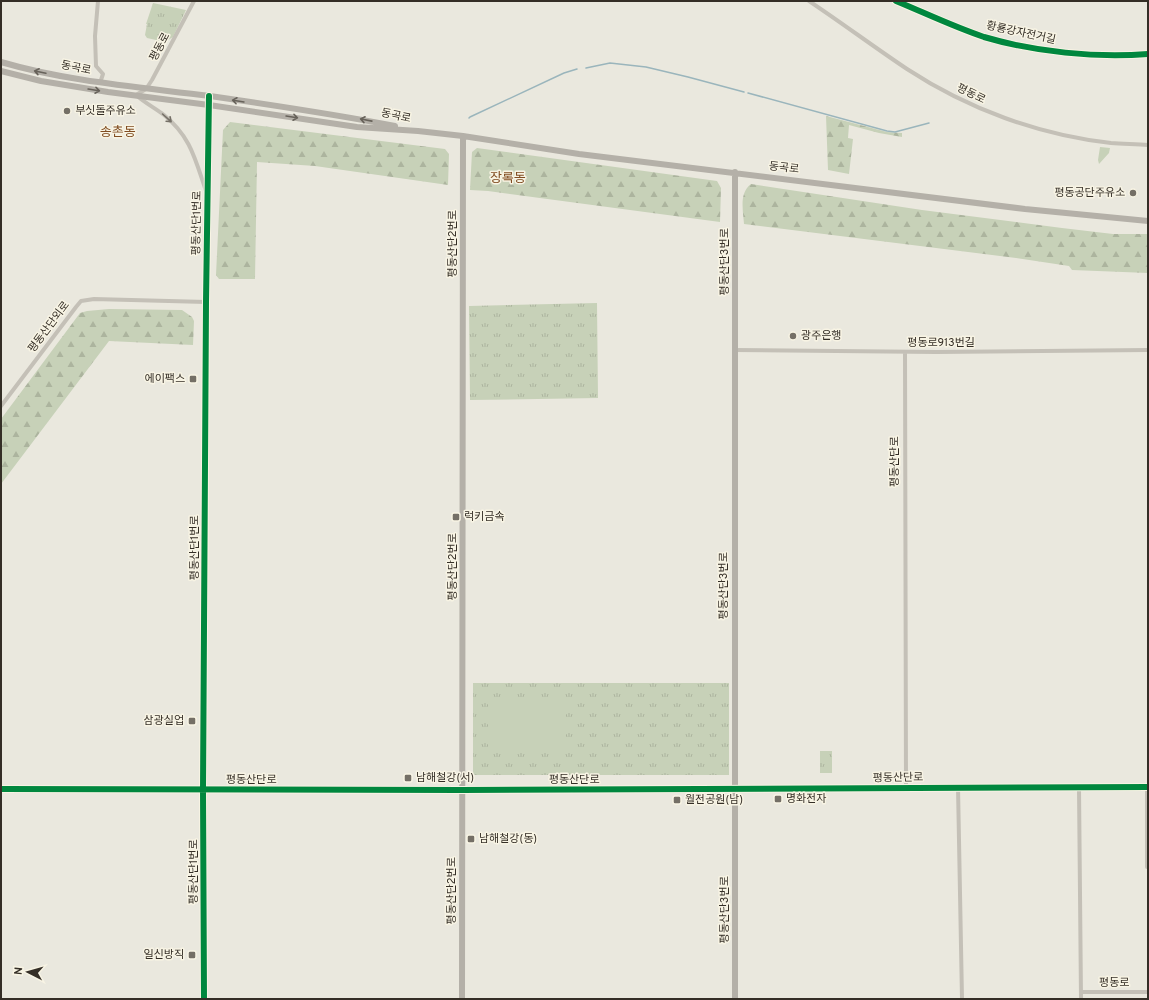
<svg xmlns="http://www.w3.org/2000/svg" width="1149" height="1000" viewBox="0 0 1149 1000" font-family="Overpass,'Noto Sans KR',sans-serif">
<defs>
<pattern id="forest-firs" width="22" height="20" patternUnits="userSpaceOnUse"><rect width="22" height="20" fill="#c7d1b8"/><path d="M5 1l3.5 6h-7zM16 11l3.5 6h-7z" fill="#acb49e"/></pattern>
<pattern id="park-tufts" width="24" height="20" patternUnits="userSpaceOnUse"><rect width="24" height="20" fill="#c7d1b8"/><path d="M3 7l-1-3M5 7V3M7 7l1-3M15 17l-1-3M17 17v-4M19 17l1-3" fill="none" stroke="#acb49e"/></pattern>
</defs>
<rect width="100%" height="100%" fill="#eae8de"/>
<path fill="url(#forest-firs)" d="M826 116 887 132 902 133V137L879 133 849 125 848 138 853 139 849 174 828 170Z
M230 122 445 149 449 154 448 185 315 166 257 162 255 279H219L216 275 223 130Z
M1100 147 1110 148 1109 153 1099 164 1098 160Z
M477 148 717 181 721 188 720 222 488 191 470 190 472 152Z
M751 184 922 210 1062 228 1113 234H1148V273L1072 270 1069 266 1016 258 744 224C743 210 739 193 751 184Z
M109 309 182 310 192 317 194 321 193 345 109 341 1 484V419L80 313 87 311Z"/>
<path fill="url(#park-tufts)" d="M153 3 186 10 173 37 165 42 147 38 145 35 147 24H146Z
M597 303 598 398 470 400 469 306Z
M473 683H729V775H473Z
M820 751H832V773H820Z"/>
<path fill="#c7d1b8" d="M488 703H566V752H488Z"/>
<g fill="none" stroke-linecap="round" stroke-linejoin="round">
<path stroke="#9ab5bc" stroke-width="1.5" d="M586 68 610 63 646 67 688 77 744 92
M748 93 887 131 895 132 929 123
M469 118 470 117 564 73 577 69"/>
<path stroke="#c4c0b7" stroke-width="4" d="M98 1 95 36 96 66 103 74 100 83
M194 1 152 80 146 89 136 95C145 103 155 108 164 115 191 137 195 159 206 191
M809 1C842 23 874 47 907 69 968 109 1039 135 1111 143 1124 144 1136 144 1148 145
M734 350 936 352 1148 350
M905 352 906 788
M1 406 76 307 81 301 94 299 206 302
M958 787 962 999
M1147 787V867H1148
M1079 788 1081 999
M1081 992H1148"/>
<path stroke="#b4b0a8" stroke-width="6" d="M1 62C69 82 140 87 210 96 272 105 334 114 395 126
M1 71 41 81 108 92 209 105 357 127 418 131 463 136 579 154 1025 209 1148 221
M735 172V999
M1 789 462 790 1148 787
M204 999 203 790 206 302 209 96
M462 999 463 136"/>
<defs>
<path id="cycleway" d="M896 1C925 13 954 27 984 37 1035 52 1095 58 1148 54
M1 789 462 790 1148 787
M204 999 203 790 206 302 209 96"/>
</defs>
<use href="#cycleway" stroke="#f8f4e4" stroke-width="8"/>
<use href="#cycleway" stroke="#00873e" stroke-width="6"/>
</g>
<defs><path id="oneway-shaft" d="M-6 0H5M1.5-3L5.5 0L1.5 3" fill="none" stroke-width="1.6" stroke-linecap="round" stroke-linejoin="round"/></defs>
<g stroke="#67625a">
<use href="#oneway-shaft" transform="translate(40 72) rotate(-168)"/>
<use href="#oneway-shaft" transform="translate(94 90) rotate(9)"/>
<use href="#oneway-shaft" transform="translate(238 101) rotate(-171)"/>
<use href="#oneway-shaft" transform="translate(292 117) rotate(9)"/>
<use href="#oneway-shaft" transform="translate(366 120) rotate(-169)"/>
</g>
<use stroke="#757067" href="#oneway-shaft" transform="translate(167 118) rotate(42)"/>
<g fill="#746f66" stroke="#f8f4e4" stroke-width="1.5">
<circle cx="67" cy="111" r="4"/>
<circle cx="1133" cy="193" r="4"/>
<circle cx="793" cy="336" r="4"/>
<rect x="189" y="375" width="8" height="8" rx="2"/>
<rect x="452" y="513" width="8" height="8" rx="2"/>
<rect x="188" y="717" width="8" height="8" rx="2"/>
<rect x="404" y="774" width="8" height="8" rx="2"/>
<rect x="774" y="795" width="8" height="8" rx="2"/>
<rect x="673" y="796" width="8" height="8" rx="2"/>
<rect x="467" y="835" width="8" height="8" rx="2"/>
<rect x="188" y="951" width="8" height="8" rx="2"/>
</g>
<g text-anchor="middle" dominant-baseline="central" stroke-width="3" stroke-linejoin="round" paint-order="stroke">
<g font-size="11" fill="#342e26" stroke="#f8f4e4">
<text transform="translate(1021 33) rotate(12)">황룡강자전거길</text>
<text transform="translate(160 47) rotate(-62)">평동로</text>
<text transform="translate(76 68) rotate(11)">동곡로</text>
<text transform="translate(971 94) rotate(26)">평동로</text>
<text transform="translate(396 116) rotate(12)">동곡로</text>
<text transform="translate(784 168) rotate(7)">동곡로</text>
<text transform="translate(197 223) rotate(-89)">평동산단1번로</text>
<text transform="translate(453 244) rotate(-90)">평동산단2번로</text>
<text transform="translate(725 262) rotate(-90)">평동산단3번로</text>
<text transform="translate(49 327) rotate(-53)">평동산단외로</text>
<text x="941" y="343">평동로913번길</text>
<text transform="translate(895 462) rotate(-90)">평동산단로</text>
<text transform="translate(195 548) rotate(-90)">평동산단1번로</text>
<text transform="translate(453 567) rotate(-90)">평동산단2번로</text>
<text transform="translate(724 586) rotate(-90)">평동산단3번로</text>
<text transform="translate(898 778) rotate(-1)">평동산단로</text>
<text x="251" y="780">평동산단로</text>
<text x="574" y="780">평동산단로</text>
<text transform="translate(194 872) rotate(-90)">평동산단1번로</text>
<text transform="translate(452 891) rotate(-90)">평동산단2번로</text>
<text transform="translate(725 910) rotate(-90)">평동산단3번로</text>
<text x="1114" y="983">평동로</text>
</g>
<g font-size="11" fill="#342e26" stroke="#f8f4e4" text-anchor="start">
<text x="75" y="111">부싯돌주유소</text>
<text x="1125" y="193" text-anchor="end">평동공단주유소</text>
<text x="801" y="336">광주은행</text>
<text x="185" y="379" text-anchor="end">에이팩스</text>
<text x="464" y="517">럭키금속</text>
<text x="184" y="721" text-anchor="end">삼광실업</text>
<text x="416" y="778">남해철강(서)</text>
<text x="786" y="799">명화전자</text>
<text x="685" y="800">월전공원(남)</text>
<text x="479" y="839">남해철강(동)</text>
<text x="184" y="955" text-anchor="end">일신방직</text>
</g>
<g font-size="13" fill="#814d21" stroke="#f8f4e4">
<text x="118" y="133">송촌동</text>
<text x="508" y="179">장록동</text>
</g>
</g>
<rect width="1149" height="1000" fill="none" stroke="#342e26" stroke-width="4"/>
<g transform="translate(28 972) rotate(276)" stroke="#f8f4e4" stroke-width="3" paint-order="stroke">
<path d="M0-3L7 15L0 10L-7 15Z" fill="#342e26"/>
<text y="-6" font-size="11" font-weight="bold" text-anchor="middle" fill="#342e26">N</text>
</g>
</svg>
